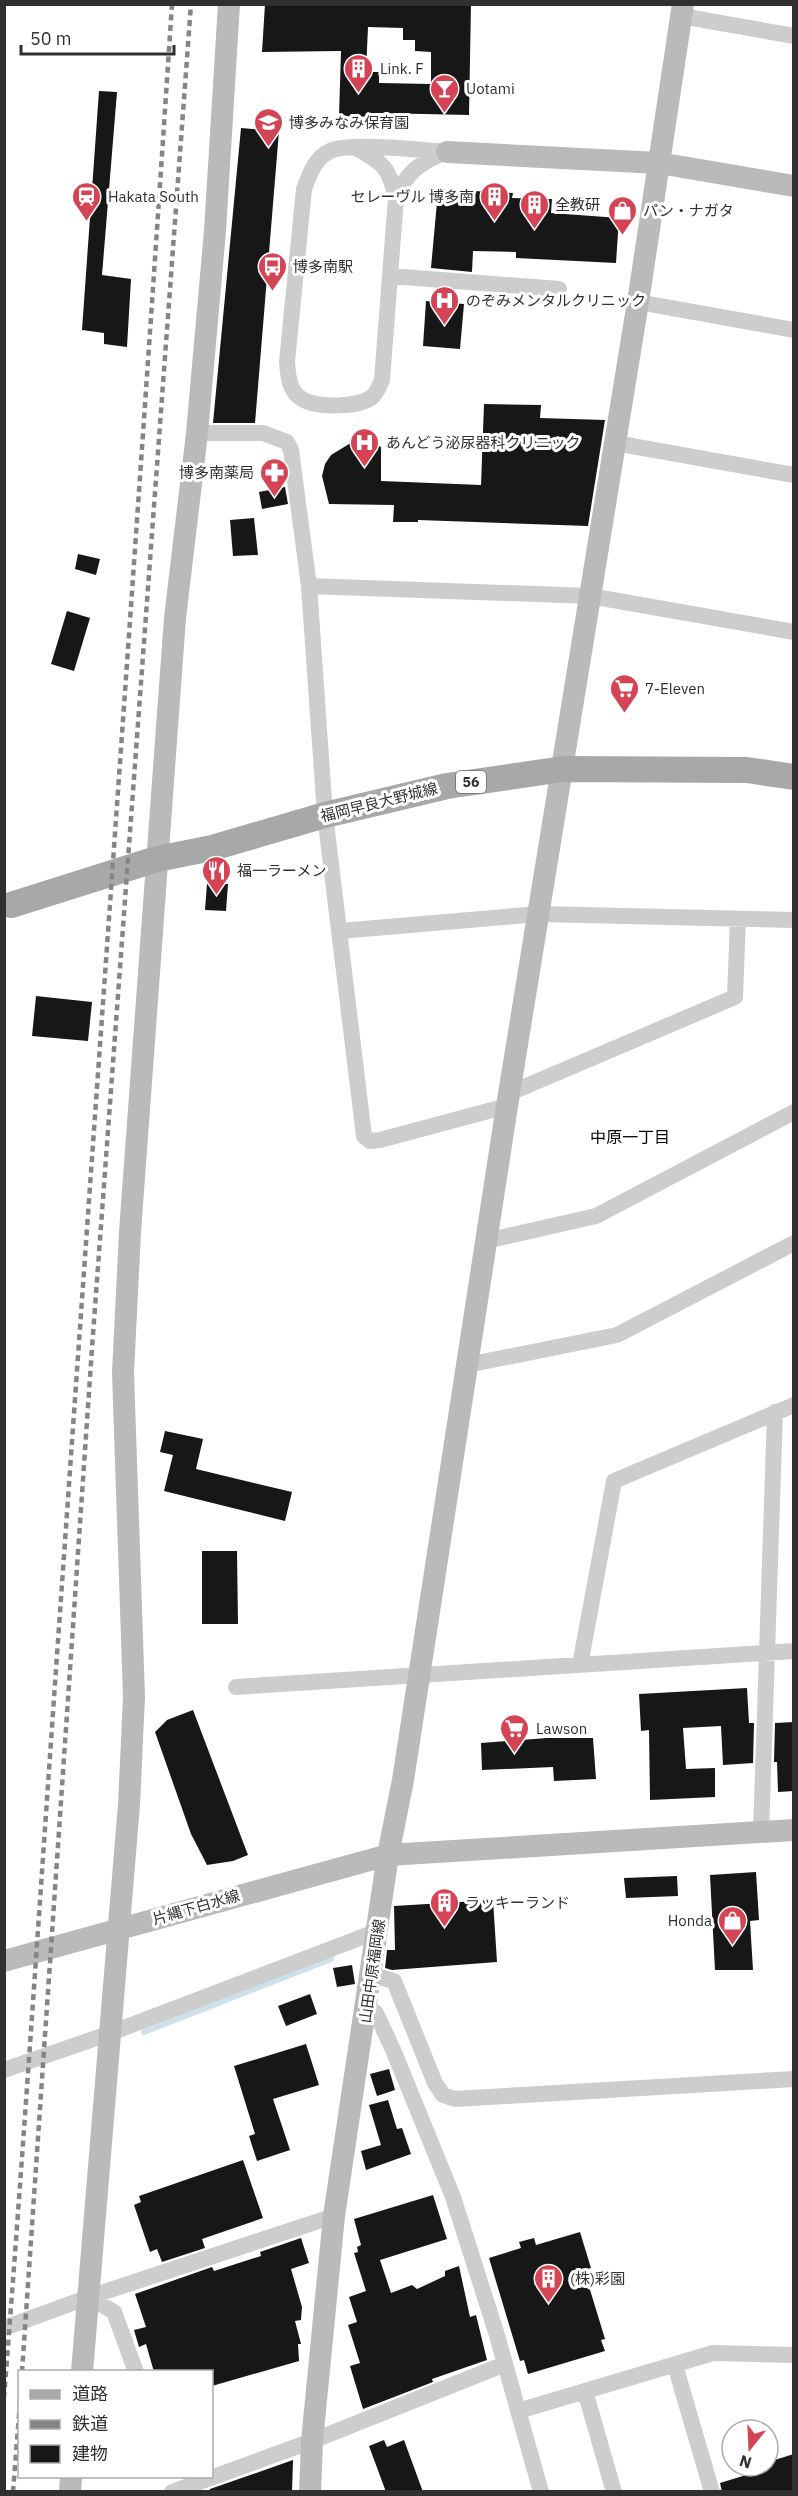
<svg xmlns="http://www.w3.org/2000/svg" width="798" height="2496" viewBox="0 0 798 2496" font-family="'IBM Plex Sans','Noto Sans JP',sans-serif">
<rect width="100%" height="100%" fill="#fff"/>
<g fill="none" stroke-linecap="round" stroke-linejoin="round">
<path stroke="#cee0ea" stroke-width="6" d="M144 2032 331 1959"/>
</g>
<path fill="#171717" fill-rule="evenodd" d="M265 4H471L469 115 378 113V117L339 116 341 51 262 52ZM368 27 403 28V40H415V51L431 52V84L379 83V72H366Z
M99 91 117 92 102 275 131 279 127 347 104 344V333L82 330Z
M241 128 279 131 255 423H213Z
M453 190 513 193 512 198 552 199 551 213 619 218 616 263 516 258V252L473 251 472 272 431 268 437 202Z
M426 301 464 304 460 349 423 346Z
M484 404 541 405 540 418 605 420 588 526 418 520V522H393L394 505 329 504 322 476 325 464 331 455 354 441 370 442 381 447V481L481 485Z
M285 487 288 504 262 509 259 492Z
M254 518 258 555 233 556 230 520Z
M78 554 100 559 96 575 75 569Z
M67 611 90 618 74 671 51 664Z
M207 883 228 884 226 911 205 910Z
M36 996 92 1002 88 1041 32 1036Z
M165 1431 203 1439 196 1469 292 1492 285 1521 164 1491 173 1455 160 1452Z
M202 1551H237L238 1624H202Z
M747 1688 749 1723H754L753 1763 723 1765 721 1726 683 1728 686 1769 715 1768V1797L650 1800 649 1730 641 1731 639 1694Z
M193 1710 248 1855 233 1861 207 1865 191 1834 155 1732 167 1720Z
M794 1722V1791L778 1792 777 1762H774L775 1723Z
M547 1738H593L596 1779 554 1781 553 1767 482 1770 481 1743Z
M756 1872 759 1920 750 1921 753 1970H715L710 1875Z
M677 1876 678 1896 626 1898 624 1878Z
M493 1900 497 1962 392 1970 385 1968 387 1950H395L394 1906Z
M352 1965 355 1984 337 1987 333 1968Z
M310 1994 317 2014 286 2026 278 2006Z
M306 2044 319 2085 273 2099 290 2150 257 2161 249 2136 255 2134 234 2066Z
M389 2069 395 2090 377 2096 370 2074Z
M388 2100 397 2129 402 2128 411 2154 366 2170 361 2151 381 2145 369 2105Z
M243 2160 263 2218 202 2239 205 2248 162 2262 157 2249 150 2252 134 2205 141 2202 139 2196Z
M433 2195 447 2239 380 2260 391 2293 412 2285 417 2289 445 2276V2271L459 2266 470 2317 476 2315 487 2360 432 2379 433 2382 363 2409 350 2366 360 2363 348 2325 357 2322 349 2297 366 2291 354 2253 358 2252 357 2247 361 2245 354 2219Z
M580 2232 591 2268 584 2270 605 2339 601 2340 605 2351 528 2374 524 2360 520 2361 489 2258 521 2248 519 2242 534 2238 536 2245Z
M301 2238 309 2263 291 2269 302 2307 301 2320 295 2321 301 2344H298L299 2361 212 2386V2372H154L146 2344 139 2347 134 2330 146 2327 135 2294 212 2267 214 2271 261 2256 260 2252Z
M384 2440 387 2447 404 2440 423 2492H386L369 2446Z
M794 2454V2492H722L720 2483 759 2471 757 2466H768V2462Z
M293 2460 292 2492H210V2489Z"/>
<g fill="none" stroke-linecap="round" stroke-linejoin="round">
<path stroke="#cdcdcd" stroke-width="16" d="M681 16 794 36
M356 148C383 163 389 167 396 198L382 380C380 385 377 392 373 396 361 408 316 408 302 399 289 392 288 375 287 362L304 189C310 174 314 159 330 151 349 142 422 150 447 152
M396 198C407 172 417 165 443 153
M390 276 559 289
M638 302 794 330
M197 433H263L287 442 291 450 309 586 325 815 364 1136 370 1141 380 1140 507 1106
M615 443 794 475
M309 586 590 596 794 632
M340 931 539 914 794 920
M510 1093 735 997 738 919
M486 1241 596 1216 794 1112
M467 1365 617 1335 794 1243
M580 1665 614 1481 794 1405
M236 1687 794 1651
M761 1833 775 1412
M372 1975 394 1981 435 2083 443 2095 455 2099 794 2079
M367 2007 376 2013 394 2052 453 2197 496 2332 541 2492
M4 2070 108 2034 378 1931
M89 2297 114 2312 136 2372
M4 2328 89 2297 334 2216
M675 2365 712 2492
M585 2391 614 2492
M518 2411 713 2353 794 2355
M172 2492 312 2441 505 2364"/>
<path stroke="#bababa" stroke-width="22" d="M447 152 659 163 794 186
M4 1961 388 1855 794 1830
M82 2372 129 1805 134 1697 123 1373 130 1232 175 618 197 433 215 231 229 4
M70 2492 71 2476
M310 2492 312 2441 334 2216 388 1855 403 1780 507 1106 638 302 683 4"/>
<path stroke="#a8a8a8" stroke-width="26" d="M11 905 157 859 212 848 325 815 447 786 563 769 747 770 794 777"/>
<path stroke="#858585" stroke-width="4.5" stroke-dasharray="6 4.5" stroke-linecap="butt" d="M22 2372 92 1348 191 4
M4 2398C26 2117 44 1836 64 1556 100 1039 138 522 172 4
M13 2492 20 2402"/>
</g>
<defs>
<symbol id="building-pin" viewBox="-11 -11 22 30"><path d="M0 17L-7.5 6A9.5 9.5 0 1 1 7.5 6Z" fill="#d54455" stroke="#fff"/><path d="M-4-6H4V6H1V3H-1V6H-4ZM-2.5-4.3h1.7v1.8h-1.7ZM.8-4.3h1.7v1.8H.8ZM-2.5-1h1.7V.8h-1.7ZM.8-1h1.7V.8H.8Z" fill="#fff"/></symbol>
<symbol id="bar-pin" viewBox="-11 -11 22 30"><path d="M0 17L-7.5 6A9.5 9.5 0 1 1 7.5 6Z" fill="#d54455" stroke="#fff"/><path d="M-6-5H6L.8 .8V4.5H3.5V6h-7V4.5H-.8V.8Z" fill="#fff"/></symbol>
<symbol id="school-pin" viewBox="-11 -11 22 30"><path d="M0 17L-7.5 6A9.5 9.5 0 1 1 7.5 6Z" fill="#d54455" stroke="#fff"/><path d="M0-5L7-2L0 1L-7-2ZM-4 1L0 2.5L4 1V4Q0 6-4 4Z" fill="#fff"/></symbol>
<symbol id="station-pin" viewBox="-11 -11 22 30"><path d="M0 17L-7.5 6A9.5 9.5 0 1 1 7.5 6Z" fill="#d54455" stroke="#fff"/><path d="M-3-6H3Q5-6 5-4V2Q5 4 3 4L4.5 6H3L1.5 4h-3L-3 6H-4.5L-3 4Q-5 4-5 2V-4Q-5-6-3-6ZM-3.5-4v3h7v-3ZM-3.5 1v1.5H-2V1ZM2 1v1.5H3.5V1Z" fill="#fff"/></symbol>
<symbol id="shop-pin" viewBox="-11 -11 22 30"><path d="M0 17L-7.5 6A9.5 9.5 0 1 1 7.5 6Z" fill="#d54455" stroke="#fff"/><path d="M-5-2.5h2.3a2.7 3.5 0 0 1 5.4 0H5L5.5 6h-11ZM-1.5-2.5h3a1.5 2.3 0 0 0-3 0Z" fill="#fff"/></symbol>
<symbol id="bus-pin" viewBox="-11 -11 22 30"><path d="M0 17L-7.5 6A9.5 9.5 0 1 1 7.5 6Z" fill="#d54455" stroke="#fff"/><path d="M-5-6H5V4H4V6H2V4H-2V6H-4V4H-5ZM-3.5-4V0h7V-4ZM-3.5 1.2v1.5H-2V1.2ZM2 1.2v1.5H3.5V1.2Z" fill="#fff"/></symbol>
<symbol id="hospital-pin" viewBox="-11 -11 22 30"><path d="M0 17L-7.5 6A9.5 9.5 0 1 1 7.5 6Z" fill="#d54455" stroke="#fff"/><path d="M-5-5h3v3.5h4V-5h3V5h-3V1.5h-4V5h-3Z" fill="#fff"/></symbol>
<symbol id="pharmacy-pin" viewBox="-11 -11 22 30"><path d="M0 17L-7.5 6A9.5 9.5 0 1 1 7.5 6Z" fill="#d54455" stroke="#fff"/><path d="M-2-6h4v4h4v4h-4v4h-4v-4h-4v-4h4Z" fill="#fff"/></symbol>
<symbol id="supermarket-pin" viewBox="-11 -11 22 30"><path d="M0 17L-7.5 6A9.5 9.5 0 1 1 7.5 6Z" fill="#d54455" stroke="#fff"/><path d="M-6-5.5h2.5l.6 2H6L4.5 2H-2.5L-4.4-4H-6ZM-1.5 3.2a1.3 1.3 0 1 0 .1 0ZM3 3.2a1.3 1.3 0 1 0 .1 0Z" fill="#fff"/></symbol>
<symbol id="restaurant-pin" viewBox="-11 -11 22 30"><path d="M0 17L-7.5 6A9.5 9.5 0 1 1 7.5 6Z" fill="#d54455" stroke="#fff"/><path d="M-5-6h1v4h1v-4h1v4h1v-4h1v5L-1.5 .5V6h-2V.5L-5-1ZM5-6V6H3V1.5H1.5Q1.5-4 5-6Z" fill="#fff"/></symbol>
</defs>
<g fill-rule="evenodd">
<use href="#building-pin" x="342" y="52" width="33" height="45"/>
<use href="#bar-pin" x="428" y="72" width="33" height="45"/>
<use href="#school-pin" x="252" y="106" width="33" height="45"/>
<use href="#station-pin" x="70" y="180" width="33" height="45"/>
<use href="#building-pin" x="478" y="180" width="33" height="45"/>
<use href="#building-pin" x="518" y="188" width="33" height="45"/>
<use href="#shop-pin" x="606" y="194" width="33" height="45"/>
<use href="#bus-pin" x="256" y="250" width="33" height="45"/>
<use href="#hospital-pin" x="428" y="284" width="33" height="45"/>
<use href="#hospital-pin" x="348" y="426" width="33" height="45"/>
<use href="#pharmacy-pin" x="258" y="456" width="33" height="45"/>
<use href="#supermarket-pin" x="608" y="672" width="33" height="45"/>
<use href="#restaurant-pin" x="200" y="854" width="33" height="45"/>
<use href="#supermarket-pin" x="498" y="1712" width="33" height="45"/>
<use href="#building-pin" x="428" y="1886" width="33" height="45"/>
<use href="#shop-pin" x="716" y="1904" width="33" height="45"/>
<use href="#building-pin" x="532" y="2262" width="33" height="45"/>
</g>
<g text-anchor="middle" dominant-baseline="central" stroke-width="6" stroke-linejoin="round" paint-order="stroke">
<rect fill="#fff" stroke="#6e6e6e" stroke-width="1.5" x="456" y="771" width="30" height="22" rx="4.5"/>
<g font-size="14" font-weight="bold" fill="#303030">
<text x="471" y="782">56</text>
</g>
<g font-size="15" fill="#303030" stroke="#fff" text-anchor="start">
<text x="380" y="68">Link. F</text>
<text x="466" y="88">Uotami</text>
<text x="289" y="122">博多みなみ保育園</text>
<text x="108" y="196">Hakata South</text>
<text x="474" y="196" text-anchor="end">セレーヴル 博多南</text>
<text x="555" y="204">全教研</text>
<text x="643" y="210">パン・ナガタ</text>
<text x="293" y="266">博多南駅</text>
<text x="466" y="300">のぞみメンタルクリニック</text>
<text x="386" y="442">あんどう泌尿器科クリニック</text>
<text x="254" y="472" text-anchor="end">博多南薬局</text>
<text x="645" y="688">7-Eleven</text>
<text x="237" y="870">福一ラーメン</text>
<text x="536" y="1728">Lawson</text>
<text x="465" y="1902">ラッキーランド</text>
<text x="712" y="1920" text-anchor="end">Honda</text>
<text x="570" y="2278">(株)彩園</text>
</g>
<g font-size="15" fill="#303030" stroke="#fff">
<text transform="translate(379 802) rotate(-14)">福岡早良大野城線</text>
<text transform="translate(196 1907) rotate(-16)">片縄下白水線</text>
<text transform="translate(372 1971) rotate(-82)">山田中原福岡線</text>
</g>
<g font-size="16" fill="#000" stroke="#fff">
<text x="630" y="1137">中原一丁目</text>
</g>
</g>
<rect width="798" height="2496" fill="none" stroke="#303030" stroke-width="12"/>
<rect x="18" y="2370" width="195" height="108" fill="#ffffff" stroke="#acacac" stroke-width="1.5"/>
<rect x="30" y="2390" width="30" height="9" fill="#a8a8a8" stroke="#acacac" stroke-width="1.5"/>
<text x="72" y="2400" font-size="18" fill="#303030">道路</text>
<rect x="30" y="2420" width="30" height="9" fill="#858585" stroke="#acacac" stroke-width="1.5"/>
<text x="72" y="2430" font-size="18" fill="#303030">鉄道</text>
<rect x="30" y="2445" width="30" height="18" fill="#171717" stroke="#acacac" stroke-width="1.5"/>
<text x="72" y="2460" font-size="18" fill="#303030">建物</text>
<g transform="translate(750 2448) rotate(198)"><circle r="28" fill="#ffffff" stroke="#acacac" stroke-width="1.5"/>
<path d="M0-4.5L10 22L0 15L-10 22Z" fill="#d54455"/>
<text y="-9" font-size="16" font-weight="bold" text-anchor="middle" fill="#303030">N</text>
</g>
<path d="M21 45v9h153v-9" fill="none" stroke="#303030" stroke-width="3"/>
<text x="30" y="45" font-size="18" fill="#303030" stroke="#ffffff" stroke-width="4.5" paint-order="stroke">50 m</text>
</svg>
